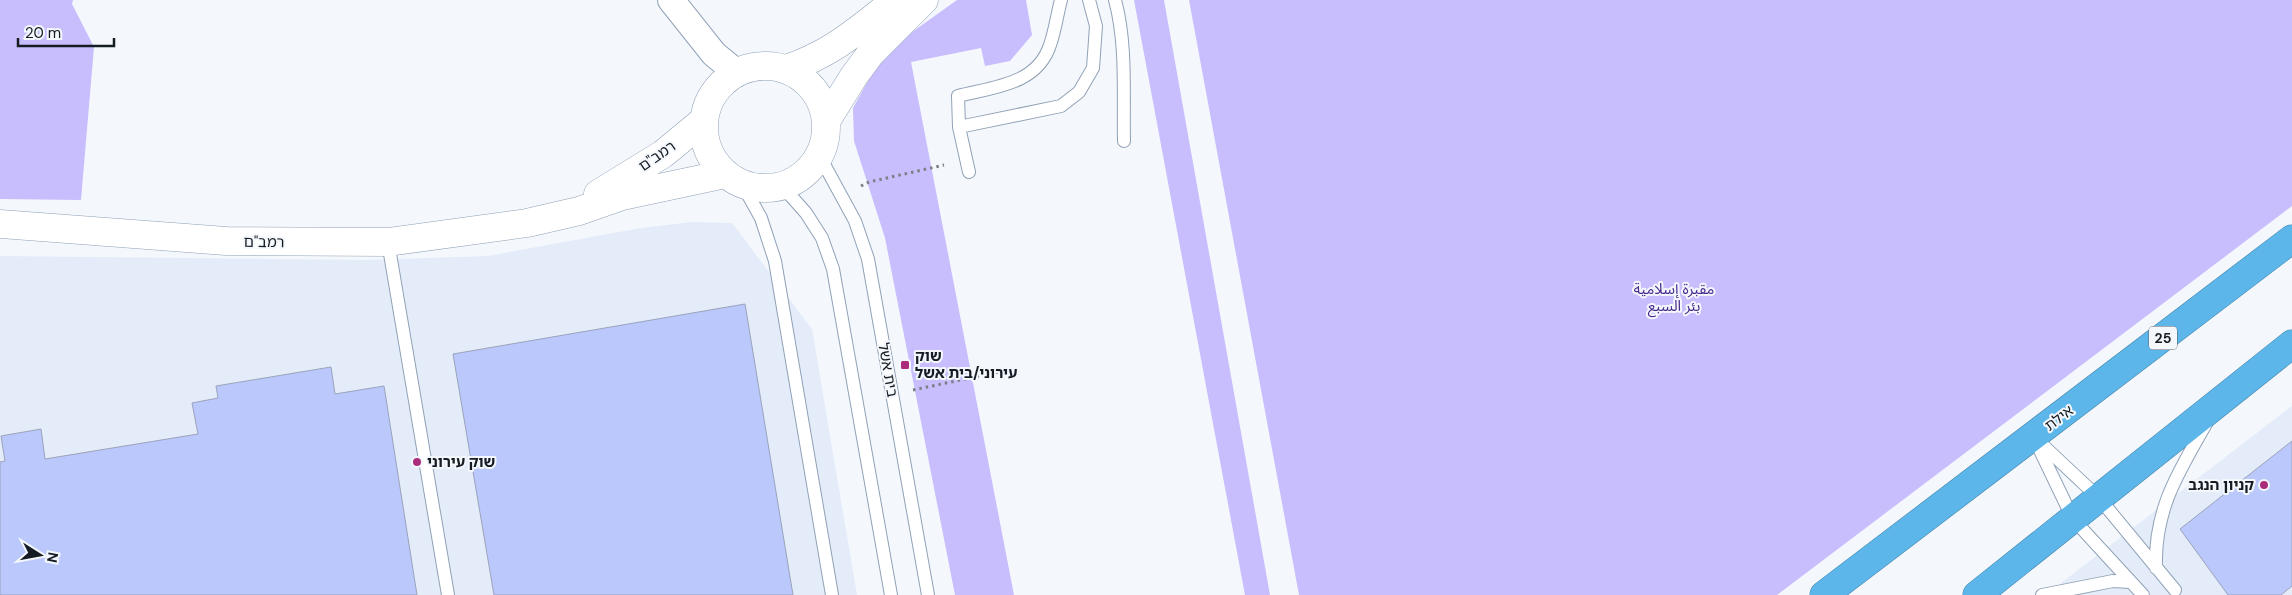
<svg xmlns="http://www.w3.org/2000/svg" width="2292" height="595" viewBox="0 0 2292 595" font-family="'DM Sans','Noto Sans Arabic','Noto Sans Hebrew',sans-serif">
<rect width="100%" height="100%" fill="#f4f8fd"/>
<path fill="#e3ecf8" d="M692 222 732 223 812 329 857 595H0V256L367 260 488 256 641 228Z
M2292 406V595H2071L2061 583Z"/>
<path fill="#c8bdfd" d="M0 0H73L72 4 94 47 81 200 0 199Z
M957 0H1026L1032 35 1010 61 985 66 981 48 911 62 1014 595H955L885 238 854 141 853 108 869 79 894 45Z
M1134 0H1164L1270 595H1245Z
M1189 0H2292V206L1777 595H1299Z"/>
<path fill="#bac8fc" stroke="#9ba2bc" d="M745 304 793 595H494L453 354Z
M331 367 335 394 384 386 417 595H0V462L5 461 1 436 41 429 45 459 198 434 192 403 218 398 216 386Z
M2292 441V586L2281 595H2228L2180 529Z"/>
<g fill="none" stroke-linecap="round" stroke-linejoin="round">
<defs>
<path id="lane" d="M1115 0C1127 44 1123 95 1124 141
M959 127 958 96C993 87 1037 85 1050 45 1055 31 1057 15 1061 0
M819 155 855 221 868 259 928 595
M969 172 959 127 1061 106 1079 92 1093 68 1096 26 1089 0
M742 184 761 218 775 261 832 595
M782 186 806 213 822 238 833 269 891 595
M388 242 448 595
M2034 437 2099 498 2175 590
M2037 444 2073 519 2143 595
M2156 568C2154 509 2179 471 2207 422
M2042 595 2113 581 2130 582"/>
<path id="street" d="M671 0 714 54 736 72"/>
<path id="secondary" d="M704 127a61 61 0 1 1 122 0a61 61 0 1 1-122 0Z
M786 69C832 54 859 29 896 0
M826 121 854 76 871 53 924 0
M598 194 663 154 703 121
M0 224 226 241 388 242 527 223 579 211 622 196 725 174"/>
<path id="highway" d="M1824 595 2292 239
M1977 595 2292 344"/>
</defs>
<use href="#lane" stroke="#90a1b7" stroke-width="14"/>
<use href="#street" stroke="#90a1b7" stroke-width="28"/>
<use href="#secondary" stroke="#90a1b7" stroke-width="29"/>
<use href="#highway" stroke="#4480a5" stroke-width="29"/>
<path stroke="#7b8086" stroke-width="3" stroke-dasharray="2.5 4" stroke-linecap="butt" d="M861 186 869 182 944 165
M913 390 1008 370"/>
<use href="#lane" stroke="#fff" stroke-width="12"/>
<use href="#street" stroke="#fff" stroke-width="26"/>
<use href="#secondary" stroke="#fff" stroke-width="28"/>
<use href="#highway" stroke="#5db6ea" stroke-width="28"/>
</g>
<g fill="#ab2c7b" stroke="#f4f8fd" stroke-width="2">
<rect x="900" y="360" width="10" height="10" rx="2.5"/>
<circle cx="417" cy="462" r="5"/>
<circle cx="2264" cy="485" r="5"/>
</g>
<g text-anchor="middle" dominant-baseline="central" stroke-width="4" stroke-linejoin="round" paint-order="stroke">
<rect fill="#f4f8fd" stroke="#595e65" stroke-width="1" x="2149" y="326.5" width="28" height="23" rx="4"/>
<g font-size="14" font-weight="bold" fill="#161c24">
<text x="2163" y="338">25</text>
</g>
<g font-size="15" fill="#161c24" stroke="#f4f8fd">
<text transform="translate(657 156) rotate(-35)">רמב"ם</text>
<text transform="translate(264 242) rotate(1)">רמב"ם</text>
<text transform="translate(888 370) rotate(80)">בית אשל</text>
<text transform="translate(2059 418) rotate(-37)">אילת</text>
</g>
<g font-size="15" fill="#492a8d" stroke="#f4f8fd">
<text x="1674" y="289">مقبرة إسلامية<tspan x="1674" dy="17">بئر السبع</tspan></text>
</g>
<g font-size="15" font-weight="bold" fill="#161c24" stroke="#f4f8fd" text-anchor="start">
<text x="915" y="356">שוק<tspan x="915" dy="17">עירוני/בית אשל</tspan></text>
<text x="427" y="462">שוק עירוני</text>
<text x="2254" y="485" text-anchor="end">קניון הנגב</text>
</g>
</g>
<g transform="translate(40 555) rotate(101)" stroke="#f4f8fd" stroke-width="4" paint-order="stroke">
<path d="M0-4L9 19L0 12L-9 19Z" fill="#161c24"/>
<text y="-8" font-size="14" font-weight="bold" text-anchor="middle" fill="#161c24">N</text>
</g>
<path d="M18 38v8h96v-8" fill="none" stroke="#161c24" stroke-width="2.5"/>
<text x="25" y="38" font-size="15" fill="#161c24" stroke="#f4f8fd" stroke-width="4" paint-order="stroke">20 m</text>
</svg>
